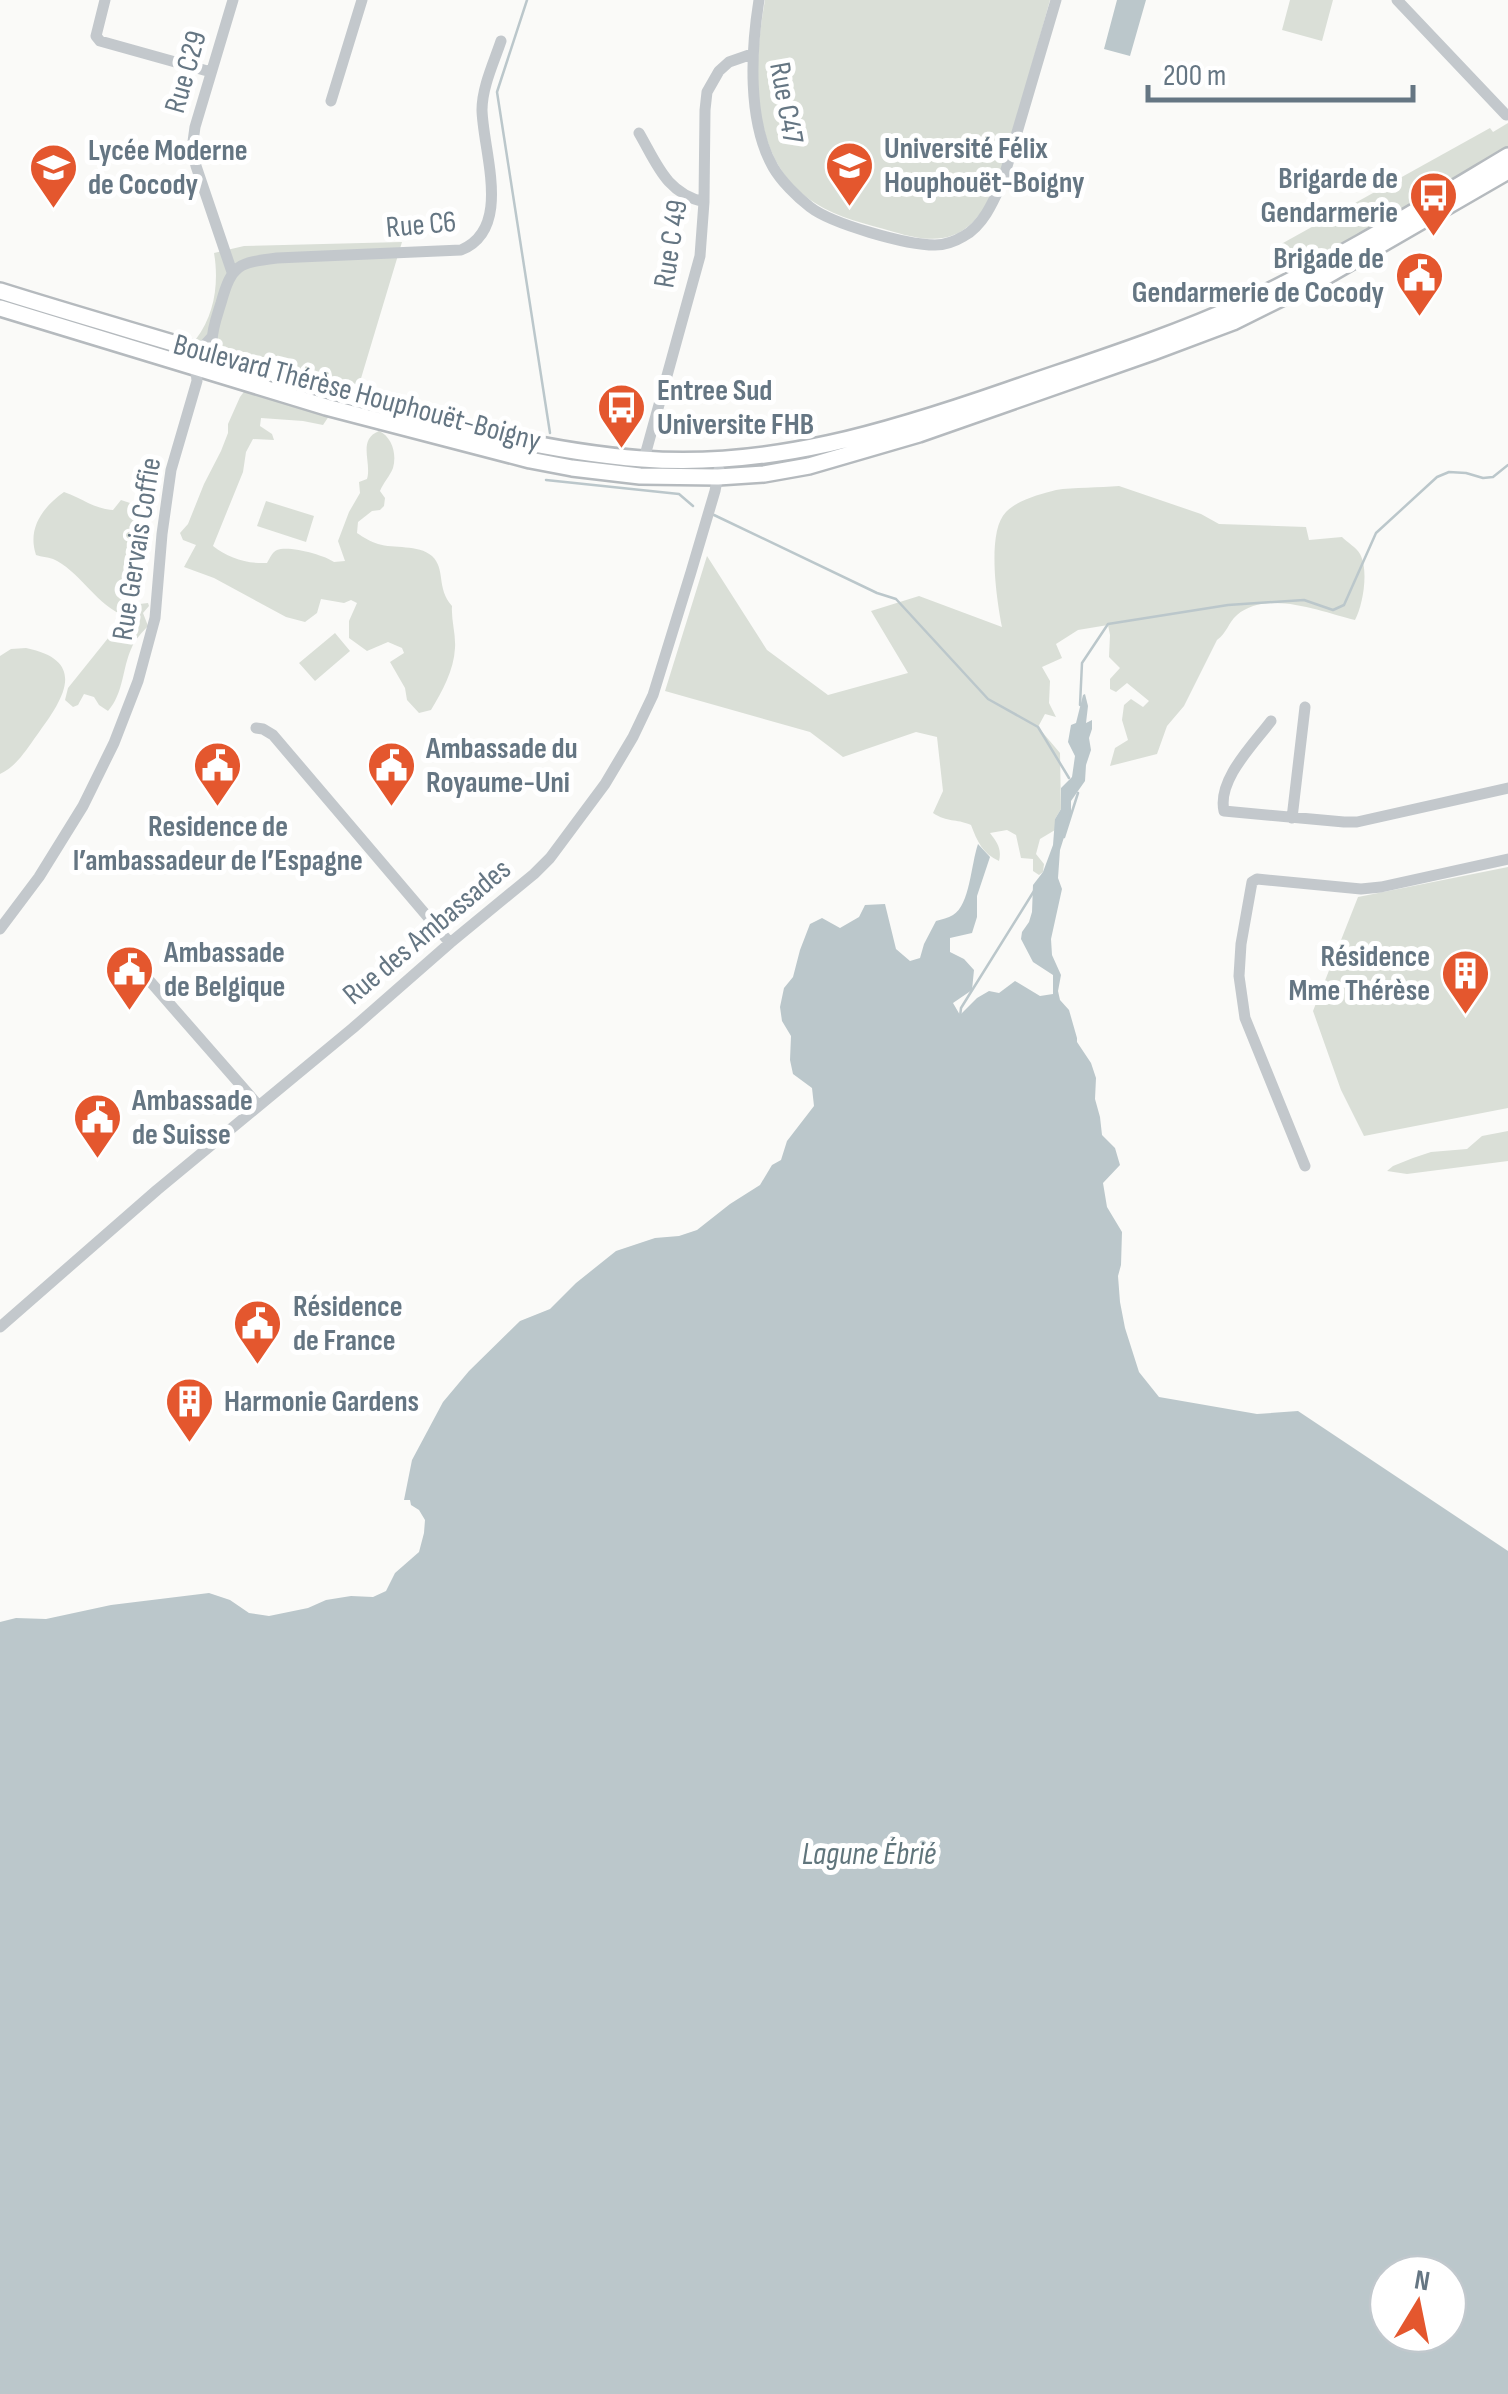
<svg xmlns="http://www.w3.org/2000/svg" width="1508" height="2394" viewBox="0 0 1508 2394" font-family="'Sofia Sans Condensed',sans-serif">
<rect width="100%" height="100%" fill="#fafaf8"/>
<path fill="#dadfd7" d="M765 0H1050C1040 37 1029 74 1019 111 1008 147 1001 195 972 223 949 245 922 240 894 232 867 224 838 218 815 203 748 161 753 68 765 0Z
M1290 0H1333L1322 41 1282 30Z
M1508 123V165L1306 274 1274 248 1490 128 1493 132Z
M402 242 359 385 219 348 196 339C215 314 219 282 214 253L244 246Z
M246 389 329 416 323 425 303 421 261 418 260 426 272 434 274 440 253 439 246 452 243 472 213 546C228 558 247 564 267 563 270 558 272 552 277 550 288 545 325 555 334 562L345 561 338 541 349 512 360 493 359 482 367 479C372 462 357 440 379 431 392 437 397 454 393 468 390 476 383 483 380 491L385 498 384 506 380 510 372 511 358 522 357 533C363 537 371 542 378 544 394 549 418 544 432 556 446 569 436 588 452 606 451 620 456 634 455 648 454 670 442 692 431 710L419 713 407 700 405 688 390 662 404 653 402 648 388 642 367 651 349 638V621L357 603 351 600 344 603 321 599 317 613 305 622 286 617 214 578 184 567 196 545 183 540 180 533 188 524 204 484 221 451 228 433V424L240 397Z
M1119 486 1201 514 1219 524 1306 527 1309 540 1342 537C1347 542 1357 548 1360 554 1369 570 1363 605 1355 620 1322 612 1267 589 1237 615 1228 623 1227 633 1217 640L1184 706 1167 726 1157 754 1110 766 1115 748 1128 740 1122 720 1124 705 1131 699 1143 707 1149 701 1127 683 1116 692 1110 689V679L1120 668 1109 657 1110 635 1108 625 1078 630 1056 644 1062 658 1042 667 1050 681 1049 703 1056 717 1045 714 1038 727 1060 753 1061 809 1055 819V830L1040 839 1036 854 1044 864 1043 872 1039 875 1033 871V859L1021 858 1016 835 1007 830 990 833C997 842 1002 849 999 861 983 854 977 841 971 825 955 818 948 823 933 813L943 791 937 737 916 732 843 757 810 732 665 691 707 556 767 650 828 695 908 673 871 611 919 596 1002 627C997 601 986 532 1006 512 1017 500 1041 494 1056 490 1073 487 1100 488 1119 486Z
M64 492C82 498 94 509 113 510L121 500 145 508C147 528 148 578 134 593L124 594V601L131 605 148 603 149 606 143 613 148 626C142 633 135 639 132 647 122 668 124 693 108 711L99 705 94 697 84 694 78 705 73 707 65 700 68 688 121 622 120 614C94 601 78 570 53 559 47 557 42 557 36 555 27 528 43 507 64 492Z
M266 501 314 516 306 542 257 526Z
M335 633 350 651 315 681 299 663Z
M26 648C90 661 62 701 37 735 26 750 17 766 0 774V656L11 649Z
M1508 867V1108L1364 1136 1341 1090 1313 1011 1358 897Z
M1508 1131V1161L1407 1174 1387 1171 1393 1166 1413 1158 1431 1152 1467 1149 1482 1136Z"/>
<path fill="#bbc7cb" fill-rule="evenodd" d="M1117 0H1146L1130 56 1104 49Z
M1085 694 1088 706 1086 723 1092 720V729L1089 738 1091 750 1086 765 1085 781 1071 801V815L1060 850 1058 878 1062 889 1051 939 1052 955 1061 975 1058 991 1060 1000 1069 1010 1077 1038V1042L1091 1063 1096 1078 1095 1099 1100 1117 1102 1135 1115 1148 1120 1165 1103 1183 1107 1207 1122 1232 1121 1265 1118 1276 1120 1302 1125 1328 1139 1372 1159 1397 1257 1414 1298 1411 1508 1551V2394H0V1622L16 1618 46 1619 111 1605 209 1593 230 1600 249 1613 269 1616 308 1608 326 1600 351 1596 373 1597 386 1591 395 1573 419 1552 424 1533 425 1520 419 1510 411 1505 410 1500H404L412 1460 443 1402 469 1371 520 1321 550 1309 576 1283 616 1251 655 1238 679 1236 697 1230 730 1204 760 1185 772 1165 781 1160 787 1141 814 1106 812 1088 793 1074 790 1060 791 1036 782 1021 780 1007 784 988 793 977 800 950 810 924 822 918 840 928 859 917 865 905 885 904 896 949 910 961 920 958 924 944 936 921C942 919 948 918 953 915 970 905 971 864 978 844L990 857 977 896V917L972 933 950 938V952L964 959 974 970 972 990 953 1003 960 1015 977 998 989 991 999 993 1015 981 1040 996 1053 994V975L1033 962 1021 939 1022 932 1029 922 1032 912 1033 885 1043 872 1053 845 1055 819 1061 809V788L1072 777 1075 756 1068 742 1071 725 1076 723 1083 695ZM1448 2274V2334H1388V2274Z"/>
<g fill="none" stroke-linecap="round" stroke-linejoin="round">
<path stroke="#bbc7cb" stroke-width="2.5" d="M527 0 497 92 550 433
M546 480 679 494 693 506
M714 515 877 593 896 599 988 699 1038 727 1069 778
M1080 705 1082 663 1108 624 1228 605 1304 600 1333 610 1344 605 1376 533 1437 477 1449 472 1466 473 1483 478 1493 477 1508 465
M1064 837 1078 793
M960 1017 961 1008 1034 891"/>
<defs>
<path id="major" d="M0 291C89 319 179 344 268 372 390 409 515 449 642 459 769 469 891 431 1009 390 1087 363 1167 338 1242 304 1334 262 1421 208 1508 156
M0 308 326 407 530 460 572 468 640 476 718 477 764 474 809 466 919 434 1153 352 1233 322 1328 275 1508 171"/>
</defs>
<use href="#major" stroke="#b5babe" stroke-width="20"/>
<path stroke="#c3c8cc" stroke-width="11" d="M105 0 96 36 100 41 211 72
M759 0C751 50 747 121 773 167 781 181 797 197 810 207 832 224 906 245 935 245 945 245 954 242 964 236 984 225 994 200 1003 180L1056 0
M1397 0 1506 115
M331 101 362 0
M639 133C657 164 666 193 704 202
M232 272 196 166 192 149 195 127 233 0
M212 342C212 329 217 316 221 303 232 264 238 263 277 258L461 250C513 229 483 152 482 110 482 87 494 62 501 41
M644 459 700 256 704 202 705 110 707 92 719 71 729 62 752 54
M1271 721C1253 745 1217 780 1224 811L1344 822H1357L1508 788
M256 728 263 729 273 735 450 943
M1292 818 1305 707
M0 929 39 877 83 806 114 743 138 681 155 618 162 534 171 470 197 381 195 361 199 351 211 338
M127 955 258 1105
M1305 1166 1245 1018 1239 976 1241 944 1252 882 1257 879 1361 889 1381 887 1508 859
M0 1327 157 1190 353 1028 450 943 534 874 550 858 605 784 633 737 653 695 691 572 715 491 719 470"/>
<use href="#major" stroke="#fff" stroke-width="15"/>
</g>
<defs>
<symbol id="university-pin" viewBox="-11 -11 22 30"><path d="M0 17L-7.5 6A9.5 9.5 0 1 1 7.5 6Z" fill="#e4572e" stroke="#fff"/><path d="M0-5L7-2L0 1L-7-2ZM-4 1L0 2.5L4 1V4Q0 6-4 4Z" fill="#fff"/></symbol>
<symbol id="school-pin" viewBox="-11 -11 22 30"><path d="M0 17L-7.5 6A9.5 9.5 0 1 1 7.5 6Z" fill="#e4572e" stroke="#fff"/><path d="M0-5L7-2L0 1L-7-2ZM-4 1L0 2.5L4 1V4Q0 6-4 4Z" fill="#fff"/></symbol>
<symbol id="bus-pin" viewBox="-11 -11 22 30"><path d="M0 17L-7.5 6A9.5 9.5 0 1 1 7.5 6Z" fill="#e4572e" stroke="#fff"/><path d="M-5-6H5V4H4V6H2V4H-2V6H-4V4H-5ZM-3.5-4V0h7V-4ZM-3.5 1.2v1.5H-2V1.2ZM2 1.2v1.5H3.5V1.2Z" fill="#fff"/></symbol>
<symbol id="civic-pin" viewBox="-11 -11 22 30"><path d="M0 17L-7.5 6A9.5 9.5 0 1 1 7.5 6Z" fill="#e4572e" stroke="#fff"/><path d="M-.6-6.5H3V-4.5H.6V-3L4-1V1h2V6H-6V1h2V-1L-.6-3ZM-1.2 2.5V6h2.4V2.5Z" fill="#fff"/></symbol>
<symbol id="building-pin" viewBox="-11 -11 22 30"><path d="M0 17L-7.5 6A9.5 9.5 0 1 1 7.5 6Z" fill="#e4572e" stroke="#fff"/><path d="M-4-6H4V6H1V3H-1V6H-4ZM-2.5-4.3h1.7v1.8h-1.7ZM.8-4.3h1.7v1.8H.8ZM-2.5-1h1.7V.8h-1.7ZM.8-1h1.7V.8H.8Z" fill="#fff"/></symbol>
</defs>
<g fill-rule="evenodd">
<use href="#university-pin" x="822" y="138" width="55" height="75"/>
<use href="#school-pin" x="26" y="140" width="55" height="75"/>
<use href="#bus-pin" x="1406" y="168" width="55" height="75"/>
<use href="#civic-pin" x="1392" y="248" width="55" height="75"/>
<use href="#bus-pin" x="594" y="380" width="55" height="75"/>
<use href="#civic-pin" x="190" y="738" width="55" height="75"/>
<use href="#civic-pin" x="364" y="738" width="55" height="75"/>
<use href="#civic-pin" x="102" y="942" width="55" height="75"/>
<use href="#building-pin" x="1438" y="946" width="55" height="75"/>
<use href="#civic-pin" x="70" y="1090" width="55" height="75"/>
<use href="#civic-pin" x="230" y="1296" width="55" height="75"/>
<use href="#building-pin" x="162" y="1374" width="55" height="75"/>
</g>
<g text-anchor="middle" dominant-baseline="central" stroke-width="10" stroke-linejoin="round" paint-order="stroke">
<g font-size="30" fill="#657683" stroke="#fff">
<text transform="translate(186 72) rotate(-74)">Rue C29</text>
<text transform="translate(786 103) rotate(80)">Rue C47</text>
<text transform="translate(421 225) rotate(-5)">Rue C6</text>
<text transform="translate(671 244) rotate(-81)">Rue C 49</text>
<text transform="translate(357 393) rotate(15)">Boulevard Thérèse Houphouët-Boigny</text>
<text transform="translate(137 549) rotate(-81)">Rue Gervais Coffie</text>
<text transform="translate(427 932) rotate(-40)">Rue des Ambassades</text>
</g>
<g font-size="30" font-weight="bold" fill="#657683" stroke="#fff" text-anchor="start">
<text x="884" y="149">Université Félix<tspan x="884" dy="34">Houphouët-Boigny</tspan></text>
<text x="88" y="151">Lycée Moderne<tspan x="88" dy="34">de Cocody</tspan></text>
<text x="1398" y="179" text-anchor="end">Brigarde de<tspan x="1398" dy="34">Gendarmerie</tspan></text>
<text x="1384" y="259" text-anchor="end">Brigade de<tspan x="1384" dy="34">Gendarmerie de Cocody</tspan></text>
<text x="657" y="391">Entree Sud<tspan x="657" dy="34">Universite FHB</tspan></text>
<text x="426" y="749">Ambassade du<tspan x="426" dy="34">Royaume-Uni</tspan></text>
<text x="218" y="827" text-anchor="middle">Residence de<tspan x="218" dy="34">l’ambassadeur de l’Espagne</tspan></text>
<text x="164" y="953">Ambassade<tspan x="164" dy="34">de Belgique</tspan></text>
<text x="1430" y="957" text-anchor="end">Résidence<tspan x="1430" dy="34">Mme Thérèse</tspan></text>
<text x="132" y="1101">Ambassade<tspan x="132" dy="34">de Suisse</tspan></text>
<text x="293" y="1307">Résidence<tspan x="293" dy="34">de France</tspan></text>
<text x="224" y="1402">Harmonie Gardens</text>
</g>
<g font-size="32" font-style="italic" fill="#60757c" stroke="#fff">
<text x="869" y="1854">Lagune Ébrié</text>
</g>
</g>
<g transform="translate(1418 2304) rotate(10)"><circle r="48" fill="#ffffff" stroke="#c1c8cd" stroke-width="2.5"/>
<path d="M0-8L18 38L0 25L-18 38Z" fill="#e4572e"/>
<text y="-15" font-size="28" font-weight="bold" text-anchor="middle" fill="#657683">N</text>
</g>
<path d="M1148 85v15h265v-15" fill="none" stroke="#657683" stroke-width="5"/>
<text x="1163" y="85" font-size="30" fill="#657683" stroke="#ffffff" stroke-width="8" paint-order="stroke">200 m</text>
</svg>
